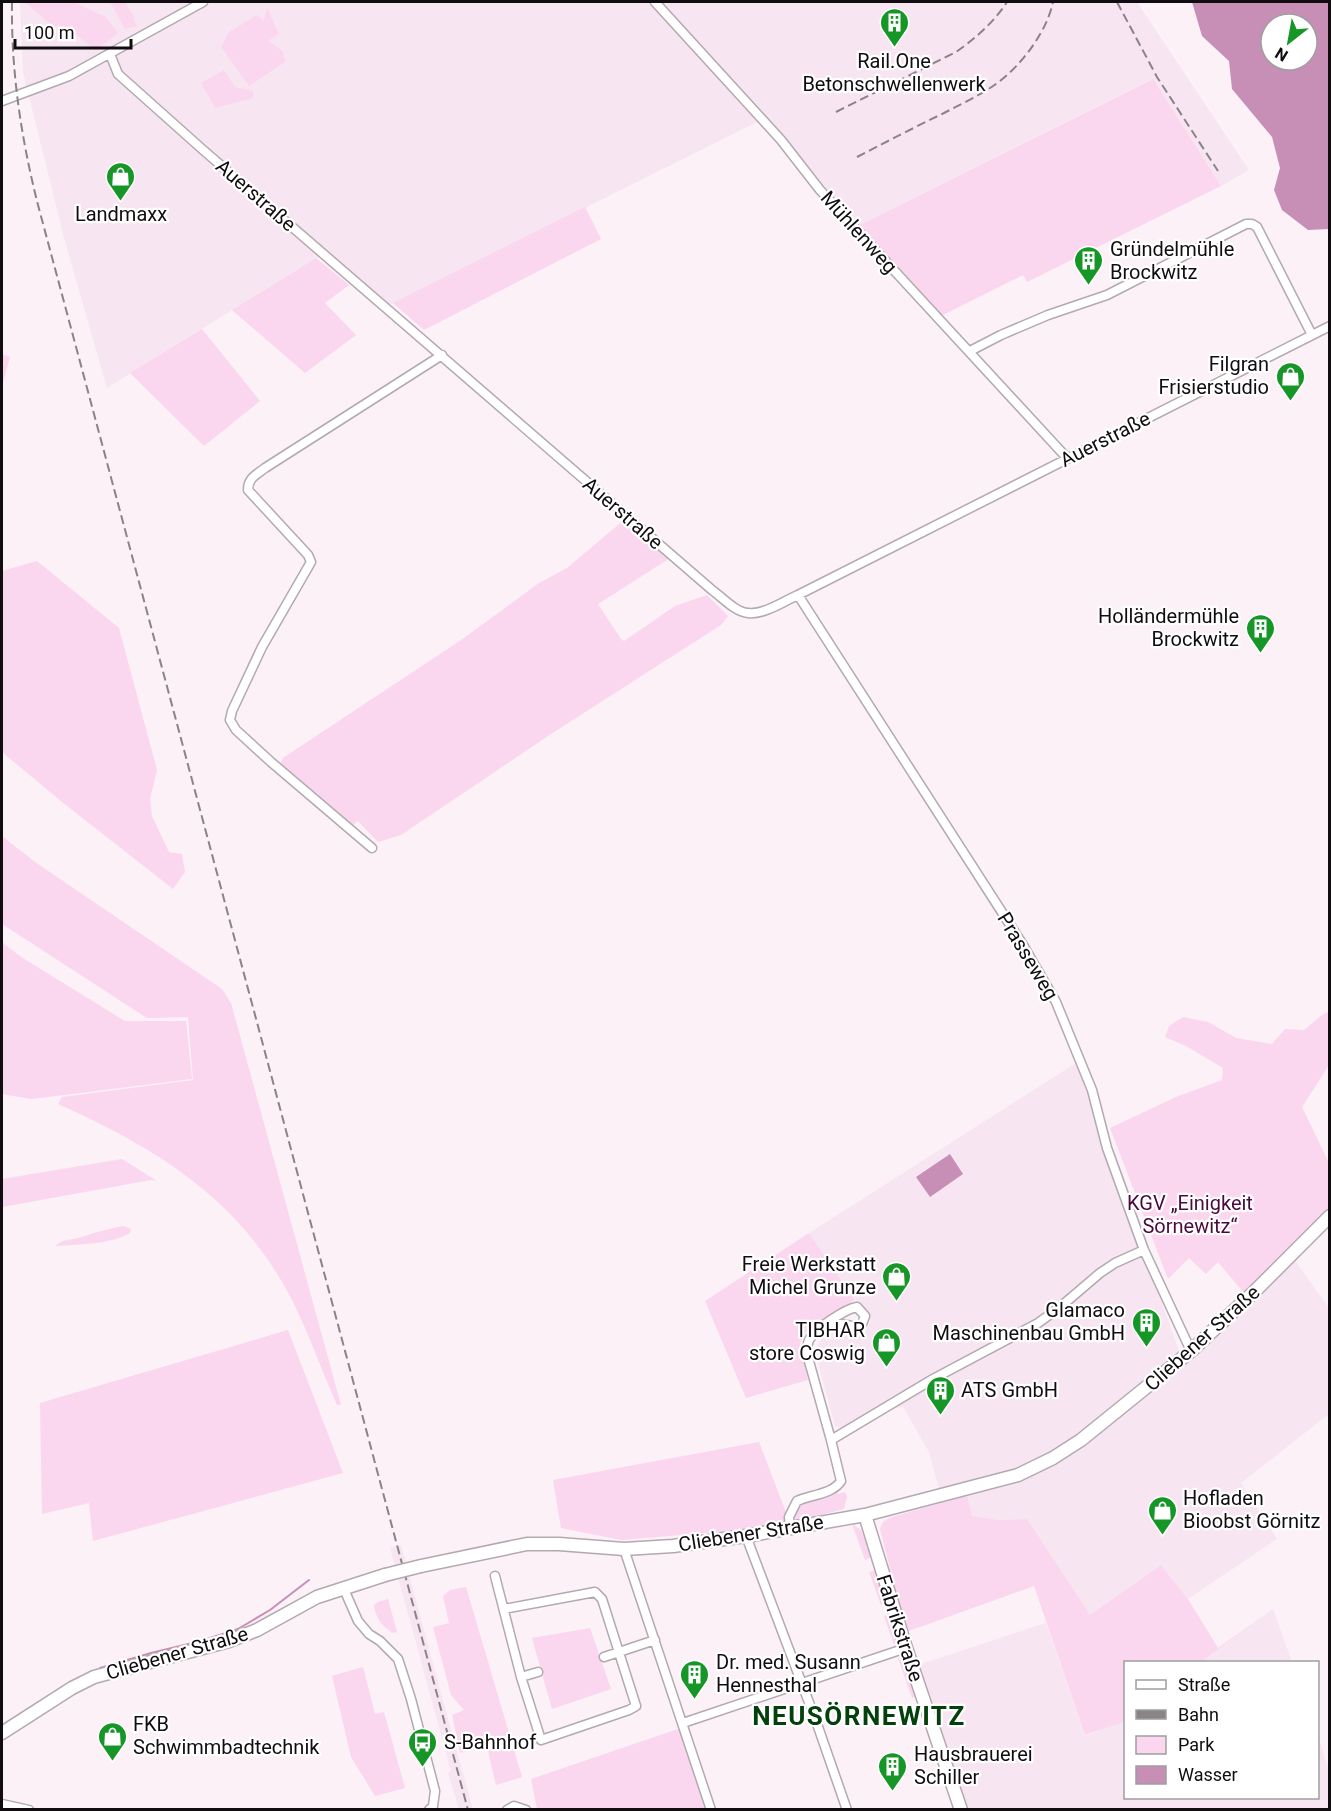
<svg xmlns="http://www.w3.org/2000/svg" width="1331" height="1811" viewBox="0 0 1331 1811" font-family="Roboto,sans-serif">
<rect width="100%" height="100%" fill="#fbf1f7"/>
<path fill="#f7e6f2" d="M20 2H1137L1249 170 1221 186 1152 79 858 226 767 117 390 305 327 251 107 388 63 234 23 72Z
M1076 1063 1183 1362 1294 1259 1329 1308V1414L1241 1483 1277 1539 1188 1599 1161 1565 1090 1616 1027 1519 999 1520 972 1516 964 1484 939 1489 929 1452 903 1407 875 1410 849 1426 841 1428 835 1426 816 1356 817 1346 823 1337 834 1329 860 1333 866 1329 870 1322 869 1313 855 1299 809 1233Z
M401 1545 460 1763 473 1809H459L448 1773 451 1771 390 1548Z
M1273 1609 1292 1662H1201Z
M1046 1623 1085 1736 1120 1723 1125 1719 1126 1798H1318V1736L1329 1770V1809H968L918 1665Z"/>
<path fill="#fbd6ef" d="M25 2H73L106 17 118 33 96 50 71 31 50 24Z
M110 2H125L134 17 133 18 137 26 125 29Z
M267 8 279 34 268 41 283 51 285 62 249 86 221 47 229 32 257 15 264 21Z
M224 70 235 87 253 91V98L215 108 201 83Z
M1153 79 1221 186 1027 282 1023 275 941 316 905 274 858 226Z
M585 207 601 239 424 330 393 303Z
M316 258 349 285 325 303 356 335 305 373 232 310Z
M202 329 260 401 204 446 130 373Z
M2 354 10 357 2 386Z
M624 520 670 558 598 604 621 639 624 641 675 606 707 595 728 616 721 625 551 734 401 835 378 842 358 821 349 828 277 770 283 758 464 638 539 583 567 568Z
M37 561 119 628 157 770 150 799 152 816 169 852 182 854 185 872 173 889 62 802 2 752V571Z
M2 836 35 862 222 989 231 1003 341 1405H337C322 1371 309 1334 292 1300 240 1199 158 1149 58 1104L62 1097 193 1080 188 1017 147 1018 2 924Z
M2 942 21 957 125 1021H186L192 1079 32 1099 2 1094Z
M1329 1012V1065L1302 1107 1329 1163V1208L1244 1293 1218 1262 1206 1274 1189 1258 1168 1279 1110 1128 1176 1097 1222 1080 1223 1068 1186 1046 1165 1037 1169 1026 1183 1017 1208 1022 1236 1038 1272 1044 1285 1029 1304 1030 1323 1014Z
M122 1159 157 1181 151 1180 2 1207V1179Z
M123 1226 131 1229 130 1233C112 1244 76 1245 55 1246 62 1239 72 1240 82 1237 96 1232 109 1229 123 1226Z
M809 1233 855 1300 806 1332 800 1343 808 1380 746 1398 705 1301Z
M288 1330 343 1473 93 1541 89 1503 42 1514 40 1403Z
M759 1442 787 1515 784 1525 723 1533 718 1532 621 1540 561 1528 553 1480Z
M837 1491 838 1494 845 1492 847 1497 844 1509 794 1522C790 1499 820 1496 837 1491Z
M967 1495 972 1516 999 1520 1027 1519 1090 1615 1161 1565 1188 1599 1218 1648 1273 1609 1201 1662H1126L1125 1719 1121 1723 1085 1735 1034 1586 906 1632 880 1529 883 1522 889 1518Z
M852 1524 861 1530 872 1557 865 1560Z
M876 1570 887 1603 881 1605 869 1572Z
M466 1587 522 1777 496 1785 487 1747 460 1753 452 1715 464 1710 451 1695 433 1627 449 1623 443 1596 450 1590Z
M388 1599 397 1632 393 1633C382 1626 376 1619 374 1605L378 1602Z
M891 1614 898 1640 894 1645 884 1616Z
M590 1628 611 1689 552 1709 532 1638Z
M898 1658 904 1661 918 1696 912 1698Z
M363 1667 375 1714 384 1712 405 1788 375 1796 351 1757 332 1676Z
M681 1728 709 1809H537L531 1779Z"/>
<path fill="#c78fb6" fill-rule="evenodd" d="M1192 2H1329V229L1308 230 1282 210 1274 190 1280 168 1272 137 1232 89 1229 61 1202 36ZM1271 24H1307V60H1271Z
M950 1154 963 1174 930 1197 916 1177Z"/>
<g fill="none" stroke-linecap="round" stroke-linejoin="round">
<path stroke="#c78fb6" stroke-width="2" d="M100 1668 151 1653 201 1641 238 1629 270 1610 309 1580"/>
<defs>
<path id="street" d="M655 2 781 140 820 190 1067 458
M110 54 118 74 202 149 712 590C722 597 735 612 748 613 764 615 784 601 798 595L1330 326
M2 101 69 76 203 2
M970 351 1001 335 1048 315 1107 295 1246 224H1252L1257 227 1312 335
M798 595 1023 945 1056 1002 1092 1090 1107 1148 1144 1250 1191 1351
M372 848 271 762 236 730 230 720 232 711 262 647 311 562 308 555 248 490C248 478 256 475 265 468L442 355
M829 1322 858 1327 862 1324 865 1316 857 1307C845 1309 815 1329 809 1340 807 1345 807 1349 807 1354L831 1440 933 1379 1038 1323 1059 1308 1100 1273 1115 1263 1144 1250
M790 1529 789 1517 797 1501C810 1495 833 1494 841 1481L831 1440
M746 1536 816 1721 847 1810
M624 1549 711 1810
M495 1576 521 1677 541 1740 629 1710 636 1706 602 1599 595 1592 504 1609
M343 1587 358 1621 369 1634 380 1641 398 1659 411 1699 435 1791 433 1806 429 1810
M604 1657 655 1640
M521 1677 538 1672
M683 1723 906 1648
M2 1804 29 1810
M507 1810 514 1806 526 1810"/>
<path id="secondary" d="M865 1515 906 1648 961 1810
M421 1566 527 1544H559L624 1549 673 1546 746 1536 865 1515 1018 1475 1053 1458 1081 1440 1191 1351 1253 1293 1330 1216
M2 1733 72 1688 94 1677 229 1641 257 1630 317 1597 385 1575"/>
</defs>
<use href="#street" stroke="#b3a9b0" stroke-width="11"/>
<use href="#secondary" stroke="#b3a9b0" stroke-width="15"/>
<use href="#street" stroke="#fff" stroke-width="8"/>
<use href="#secondary" stroke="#fff" stroke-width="12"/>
<path stroke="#8a8387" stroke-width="2" stroke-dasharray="9 4.5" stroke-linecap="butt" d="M12 2C11 71 21 138 38 205L468 1810
M1117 2 1157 77 1218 171
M836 112 956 52C976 38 994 22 1007 2
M857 157C886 142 915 127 944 113 963 103 983 94 1000 81 1023 63 1047 31 1053 2"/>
<defs>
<path id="secondary-bridge" d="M385 1575 421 1566"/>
</defs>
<use href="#secondary-bridge" stroke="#b3a9b0" stroke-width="15" stroke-linecap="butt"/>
<use href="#secondary-bridge" stroke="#fff" stroke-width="12"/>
</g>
<defs>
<symbol id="building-pin" viewBox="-11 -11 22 30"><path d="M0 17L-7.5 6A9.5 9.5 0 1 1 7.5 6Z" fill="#179628" stroke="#fff"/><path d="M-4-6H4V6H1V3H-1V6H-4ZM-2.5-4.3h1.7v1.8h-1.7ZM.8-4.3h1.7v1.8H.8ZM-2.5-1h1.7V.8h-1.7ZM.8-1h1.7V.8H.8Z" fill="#fff"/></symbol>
<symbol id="shop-pin" viewBox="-11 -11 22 30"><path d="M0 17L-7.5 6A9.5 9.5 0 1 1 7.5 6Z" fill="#179628" stroke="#fff"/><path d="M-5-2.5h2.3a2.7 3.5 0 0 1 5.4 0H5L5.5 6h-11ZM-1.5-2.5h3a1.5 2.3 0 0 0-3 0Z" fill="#fff"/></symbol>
<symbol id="bus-pin" viewBox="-11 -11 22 30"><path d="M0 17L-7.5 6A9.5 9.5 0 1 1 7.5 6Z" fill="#179628" stroke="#fff"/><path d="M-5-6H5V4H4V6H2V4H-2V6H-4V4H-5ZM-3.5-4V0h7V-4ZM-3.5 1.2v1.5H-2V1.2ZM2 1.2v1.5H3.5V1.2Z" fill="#fff"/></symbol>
</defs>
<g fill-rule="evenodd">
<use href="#building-pin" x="878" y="6" width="33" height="45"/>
<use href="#shop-pin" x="104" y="160" width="33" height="45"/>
<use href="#building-pin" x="1072" y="244" width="33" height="45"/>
<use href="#shop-pin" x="1274" y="360" width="33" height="45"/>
<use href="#building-pin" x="1244" y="612" width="33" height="45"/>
<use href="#shop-pin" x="880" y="1260" width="33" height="45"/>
<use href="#building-pin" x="1130" y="1306" width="33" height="45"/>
<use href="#shop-pin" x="870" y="1326" width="33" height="45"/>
<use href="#building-pin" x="924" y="1374" width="33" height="45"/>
<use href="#shop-pin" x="1146" y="1494" width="33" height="45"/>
<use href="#building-pin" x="678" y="1658" width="33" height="45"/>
<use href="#shop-pin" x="96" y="1720" width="33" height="45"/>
<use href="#bus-pin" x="406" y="1726" width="33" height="45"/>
<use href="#building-pin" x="876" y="1750" width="33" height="45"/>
</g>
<g text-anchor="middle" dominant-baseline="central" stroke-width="4.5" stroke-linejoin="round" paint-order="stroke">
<g font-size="20" fill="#100c0f" stroke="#fff" text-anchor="start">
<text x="894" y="61" text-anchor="middle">Rail.One<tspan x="894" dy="23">Betonschwellenwerk</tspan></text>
<text x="121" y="214" text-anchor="middle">Landmaxx</text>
<text x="1110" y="249">Gründelmühle<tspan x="1110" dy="23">Brockwitz</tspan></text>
<text x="1269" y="364" text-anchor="end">Filgran<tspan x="1269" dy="23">Frisierstudio</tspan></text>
<text x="1239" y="616" text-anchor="end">Holländermühle<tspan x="1239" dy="23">Brockwitz</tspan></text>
<text x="876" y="1264" text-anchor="end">Freie Werkstatt<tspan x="876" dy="23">Michel Grunze</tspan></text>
<text x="1125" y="1310" text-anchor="end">Glamaco<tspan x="1125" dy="23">Maschinenbau GmbH</tspan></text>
<text x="865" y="1330" text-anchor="end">TIBHAR<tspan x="865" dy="23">store Coswig</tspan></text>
<text x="961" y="1390">ATS GmbH</text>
<text x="1183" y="1498">Hofladen<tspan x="1183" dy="23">Bioobst Görnitz</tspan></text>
<text x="716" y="1662">Dr. med. Susann<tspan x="716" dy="23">Hennesthal</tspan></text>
<text x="133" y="1724">FKB<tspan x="133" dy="23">Schwimmbadtechnik</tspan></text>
<text x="444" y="1742">S-Bahnhof</text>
<text x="914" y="1754">Hausbrauerei<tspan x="914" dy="23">Schiller</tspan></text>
</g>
<g font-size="20" fill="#100c0f" stroke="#fff">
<text transform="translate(256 195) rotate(41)">Auerstraße</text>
<text transform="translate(859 232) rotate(48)">Mühlenweg</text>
<text transform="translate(1105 439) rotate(-27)">Auerstraße</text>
<text transform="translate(623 513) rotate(41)">Auerstraße</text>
<text transform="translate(1028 956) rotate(59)">Prasseweg</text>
<text transform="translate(1202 1338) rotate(-42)">Cliebener Straße</text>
<text transform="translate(751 1533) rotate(-9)">Cliebener Straße</text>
<text transform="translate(900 1628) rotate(72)">Fabrikstraße</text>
<text transform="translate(177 1653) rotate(-16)">Cliebener Straße</text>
</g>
<g font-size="20" fill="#4c093e" stroke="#fff">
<text x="1190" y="1203">KGV „Einigkeit<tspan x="1190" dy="23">Sörnewitz“</tspan></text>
</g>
<g font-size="26" font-weight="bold" letter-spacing="1.5" fill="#04400b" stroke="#fff">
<text x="859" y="1716">NEUSÖRNEWITZ</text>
</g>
</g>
<rect width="1331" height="1811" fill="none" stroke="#100c0f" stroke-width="6"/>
<rect x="1124" y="1661" width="195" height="138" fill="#ffffff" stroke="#9f9e9f" stroke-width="1.5"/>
<rect x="1136" y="1680" width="30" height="9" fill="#ffffff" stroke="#9f9e9f" stroke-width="1.5"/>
<text x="1178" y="1691" font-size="18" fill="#100c0f">Straße</text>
<rect x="1136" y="1710" width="30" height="9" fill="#8a8387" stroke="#9f9e9f" stroke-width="1.5"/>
<text x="1178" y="1721" font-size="18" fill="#100c0f">Bahn</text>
<rect x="1136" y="1736" width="30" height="18" fill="#fbd6ef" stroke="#9f9e9f" stroke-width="1.5"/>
<text x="1178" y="1751" font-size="18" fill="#100c0f">Park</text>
<rect x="1136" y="1766" width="30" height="18" fill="#c78fb6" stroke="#9f9e9f" stroke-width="1.5"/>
<text x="1178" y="1781" font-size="18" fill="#100c0f">Wasser</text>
<g transform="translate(1289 42) rotate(211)"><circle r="28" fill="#ffffff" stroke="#9f9e9f" stroke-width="1.5"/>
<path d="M0-4.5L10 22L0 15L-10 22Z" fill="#179628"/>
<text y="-9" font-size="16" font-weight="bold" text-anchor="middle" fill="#100c0f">N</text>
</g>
<path d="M15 39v9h116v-9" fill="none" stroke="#100c0f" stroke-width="3"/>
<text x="24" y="39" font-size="18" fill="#100c0f" stroke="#ffffff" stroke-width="4.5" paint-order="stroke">100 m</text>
</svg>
